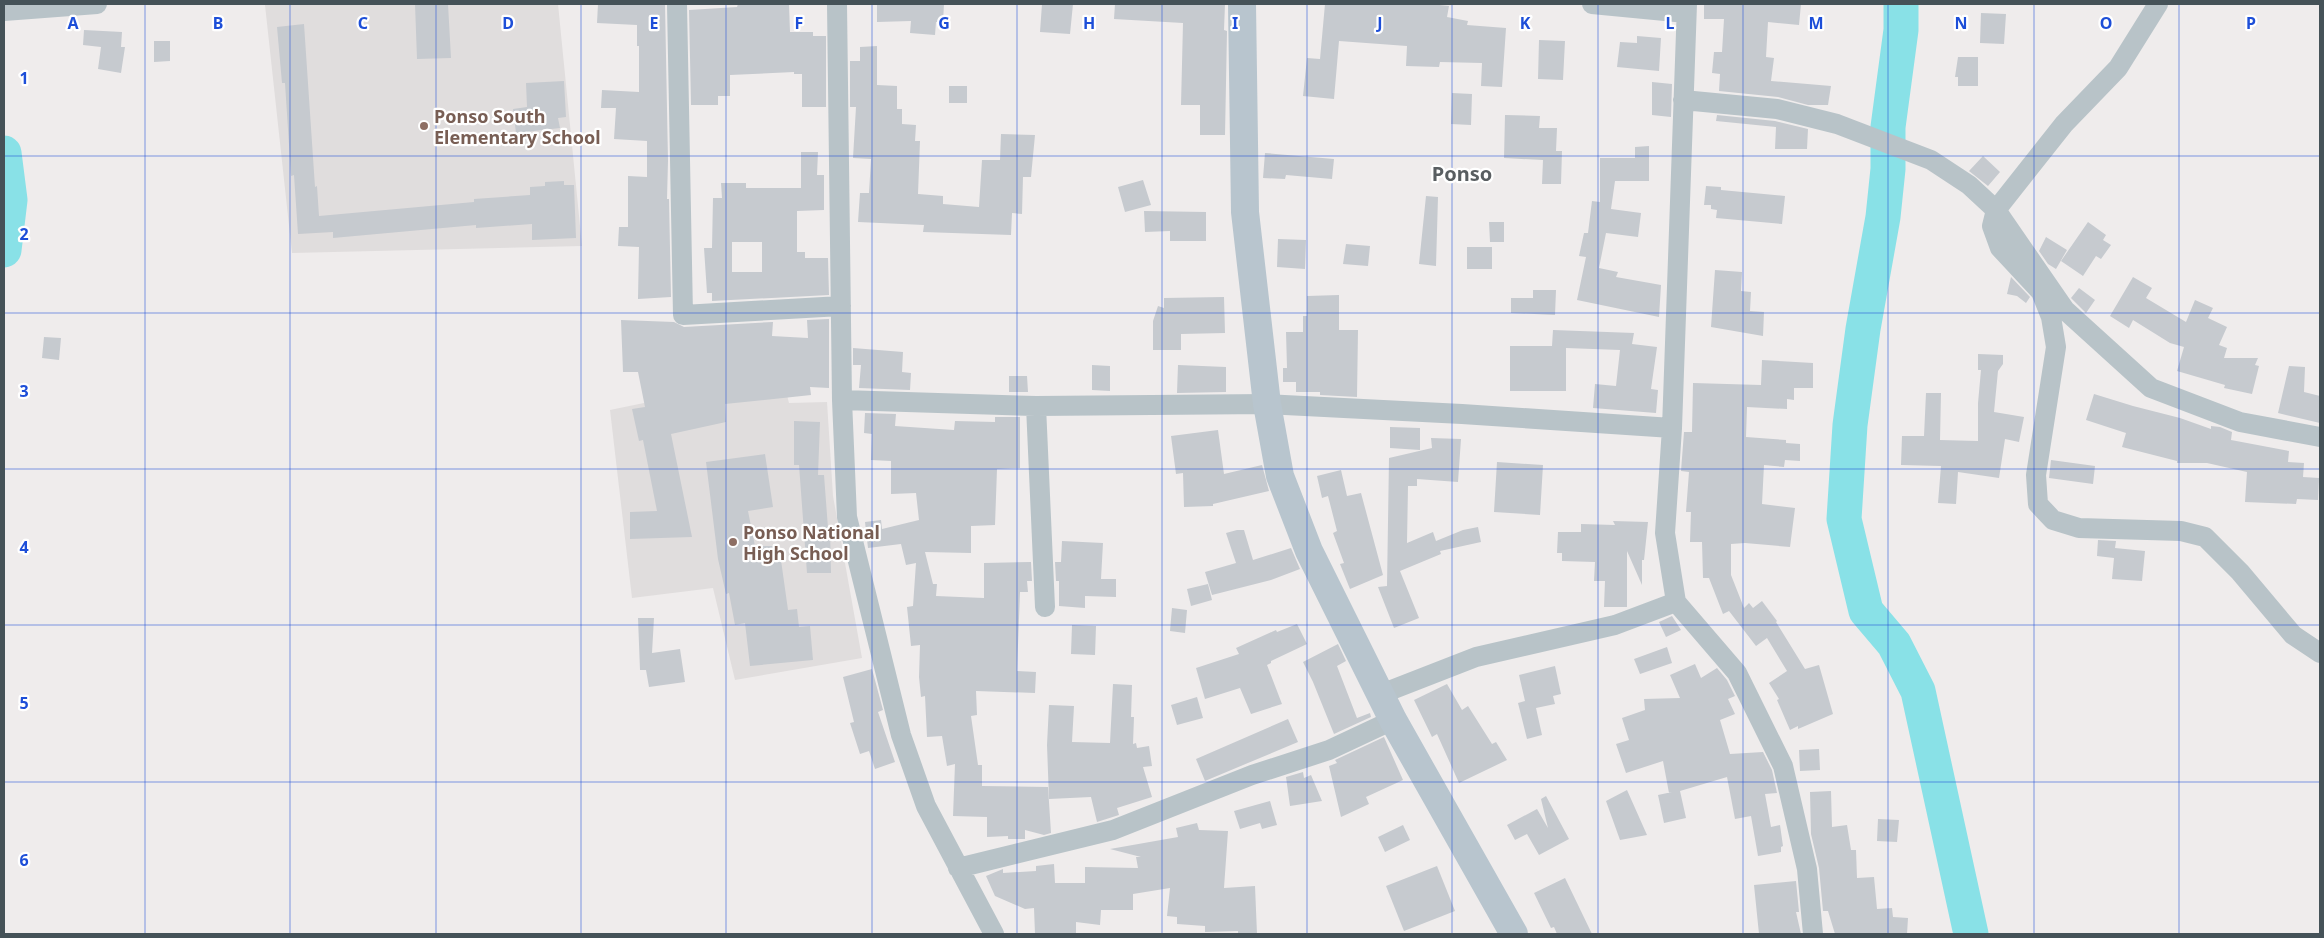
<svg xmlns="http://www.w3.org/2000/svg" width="2324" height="938" viewBox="0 0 2324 938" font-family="'Noto Sans',sans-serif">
<rect width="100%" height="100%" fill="#efecec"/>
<path fill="#e0dddd" d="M282 4H558L582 246 292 253 265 5Z
M781 372 789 403 827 402 833 496 862 658 735 680 713 588 632 598 610 410 731 385Z"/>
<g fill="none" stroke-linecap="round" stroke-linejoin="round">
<path stroke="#89e1e7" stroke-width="35" d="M1901 4V30L1888 127V169L1883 217 1863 329 1850 425 1844 519 1866 611 1894 644 1918 691 1971 934
M4 153 10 200 4 250"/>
</g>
<path fill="#c6cacf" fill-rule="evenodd" d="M415 4H448L451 58 417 59Z
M598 4H665L668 161 667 199H669L671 297 638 299 639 247 618 246 619 227H628V176L647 177V141L614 139 616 108H601L602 90 639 92V46H637V25L597 23Z
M738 4H789L790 32H813V36H826V107H802V74H794V72L730 75V96H718V105H691L689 10 737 7Z
M877 4H944L943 22H936L935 35 910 33 911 21 877 22Z
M1042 4H1073L1070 34 1040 32Z
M1115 4H1225L1224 30 1227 31 1225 135H1200V105H1181L1183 23 1114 19Z
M1325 4H1430L1449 6 1447 17 1468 21 1467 25 1506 28 1502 87 1481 86 1482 63 1440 62 1439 67 1406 66 1407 46 1339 41 1334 99 1303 96 1307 58 1320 59Z
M1704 4H1801L1799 25 1768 22 1766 57 1774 58 1771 81 1831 86 1828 105H1808L1778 97 1719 91 1720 74 1712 73 1714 52H1722L1724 19H1704Z
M1981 13 2006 14 2004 44 1980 43Z
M304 24 315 187 317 186 319 216 474 202V199L530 195V187L545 186V182L564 181V185H574L576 238 532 240V224L476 228V225L333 238V232L298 234 294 175 291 176 285 83H282L277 27Z
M84 30 122 32 121 47H125L121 73 98 69 101 47 83 45Z
M1637 36 1661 38 1659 71 1617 67 1620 42 1637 43Z
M1539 40 1565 41 1563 80 1538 79Z
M154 41H170V61L154 62Z
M877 46V85L897 86V109H902V124L916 125 915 141H920L918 194 943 196V204L979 207 982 160H1000L1001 134 1035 135 1031 177H1023L1022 214 1012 213 1011 235 923 232 924 225 858 222 860 193H869L871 159 853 158 856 107H850V61H860V47Z
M1958 57H1978V86H1958V77H1955Z
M564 81 566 117 558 118 560 128 516 133 513 109 527 107 526 83Z
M1652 82 1672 84 1671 117 1652 115Z
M949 86H967V103H949Z
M1452 93 1472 94 1471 125 1451 124Z
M1505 115 1540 116 1539 128H1557L1556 151H1562L1561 184H1542L1543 160 1504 158Z
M1717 115 1775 121 1808 129 1807 149H1775L1776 127 1716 121Z
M1649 146V181H1615L1611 209 1641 213 1638 237 1606 233 1599 268 1618 272 1616 277 1661 285 1659 317 1577 300 1586 257 1579 256 1584 233H1588L1592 201 1600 202V158H1635V147Z
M801 152H818L817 175H824V210L797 211V252H805V258H828L829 295 712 301V293H707L704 248H712L713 198H722L721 183H746V188H801ZM732 242H762V272H732Z
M1265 153 1334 159 1332 179 1286 175 1285 179 1263 178Z
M1983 156 2000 172 1988 186 1969 171Z
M1143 180 1151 205 1125 212 1118 187Z
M1706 186 1721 187V190L1785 196 1782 224 1716 218 1717 210 1711 209V205H1704Z
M1426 196 1438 197 1436 266 1419 264Z
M1144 211 1206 212V241H1170V231L1145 232Z
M1489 222H1504V242H1490Z
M2088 222 2106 235 2103 240 2111 245 2101 259 2096 256 2083 276 2061 261Z
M2046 237 2067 250 2056 269 2048 264 2039 251Z
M1278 239 1306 240 1305 269 1277 267Z
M1346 244 1370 246 1368 266 1343 264Z
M1467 247H1492V269H1467Z
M1715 270 1742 272 1741 291 1751 292 1750 311 1764 312 1763 336 1711 327Z
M2011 277 2030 297 2026 303 2017 296 2007 294Z
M2133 277 2152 288 2146 298 2186 322 2195 300 2213 308 2208 318 2227 327 2219 345 2227 348 2224 358H2258L2255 365 2259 366 2252 394 2224 388 2225 385 2177 371 2184 347 2170 343 2133 320 2129 328 2110 316Z
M2079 288 2095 300 2086 313 2071 298Z
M1533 290H1556L1555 315 1511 313V298H1533Z
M1339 295V330H1358L1357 397 1320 395V392H1296V382H1283V368H1287L1286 332H1303V316H1307V296Z
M1224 297 1225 333 1181 334V350H1153V321L1158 306 1164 308V298Z
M829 319V388L810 387 811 395 725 404 726 422 671 434 692 537 630 539V512L657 511 643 440 639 441 632 409 645 407 638 372H623L621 320 674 322 684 327 773 322 772 336 808 338 807 320Z
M1553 330 1634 333 1632 344 1657 347 1651 389 1658 390 1656 413 1593 408 1595 384 1616 386 1620 350 1566 348V391H1510V346H1552Z
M44 337 61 338 59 360 42 358Z
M853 348 903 352 902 372 911 373 910 390 859 388 861 365H853Z
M1978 354 2003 355V364L1998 371 1994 412 2024 417 2019 442 2005 439 1999 478 1958 472 1956 504 1938 503 1941 466 1901 465 1902 436H1924L1926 393H1941L1940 440 1978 441V403L1981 370H1978Z
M1762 360 1813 363V388H1794V400L1787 399V409L1747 407 1746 437 1786 440V443L1800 444V461L1785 460 1784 467 1764 465 1762 504 1795 508 1790 547 1745 543 1731 544V575L1744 608 1749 603 1753 608 1762 601 1777 621 1776 622 1805 669 1819 665 1833 714 1798 729V726L1790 730 1777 700 1779 699 1769 683 1787 671 1767 638 1756 646 1729 611 1723 614 1709 578H1703L1702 542H1690L1691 512H1686L1689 472 1681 471 1684 432H1692L1693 383 1761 385Z
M1092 365 1110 366V391L1092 390Z
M1178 365 1226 367V392L1177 393Z
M2289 366 2305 367 2304 392 2320 396V423L2278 413Z
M1009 376H1027L1028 392H1009Z
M2094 394 2133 406 2180 418 2211 429V426L2220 427 2232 432 2231 440 2289 451 2288 462 2304 463 2303 477 2319 478 2318 500 2297 499 2296 504 2245 502 2247 472 2207 463H2177V461L2122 447 2126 433 2086 420Z
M865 413 896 414 895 426 954 430 955 421 995 422V417H1020V468L997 469 995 525 971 526V553L925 552 933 584H937L936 596 984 598V563L1031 562 1032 581H1027L1028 592H1020L1017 671 1036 672 1035 693 976 691 977 715 971 716 978 765H982V786L1048 787 1051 833 1044 835 1025 830V839H1008V836L987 837V817L953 816 955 764 947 766 942 736 927 737 925 696 921 697 919 677 920 645 911 646 907 607 913 606 916 563 906 565 901 544 868 548 865 522 881 520 882 529 919 520 916 493 891 494V461L871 460 872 434 864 433Z
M794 421 820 422 818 475H824L828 528H830L831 573H807L799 465H794Z
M1390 427 1420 428V450L1390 448Z
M1218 430 1224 474 1262 465 1269 491 1213 504V506L1184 507 1183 473 1176 474 1171 436Z
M1431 438 1461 439 1458 482 1417 479V486H1408L1407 543 1433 532 1436 541 1463 530 1478 527 1481 542 1440 551 1441 554 1400 571 1419 618 1394 628 1378 587 1387 586 1389 458 1432 448Z
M765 454 773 507 748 511 755 546H779L788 610 797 609 799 627 810 626 813 660 750 666 745 623 735 625 729 593 726 594 718 559 706 462Z
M2051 460 2095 466 2093 484 2049 478Z
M1497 462 1543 465 1540 515 1494 512Z
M1341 470 1347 496 1361 493 1383 575 1350 589 1340 564 1344 563 1333 533 1337 531 1328 496 1322 498 1317 476Z
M1613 521 1648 522 1644 560H1642V585L1627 551V607H1604L1605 581H1594L1595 562 1562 561V553H1557L1558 532H1581V524L1615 525Z
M1237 530H1244L1253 560 1291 548 1300 569 1271 580 1212 595 1205 572 1236 563 1226 533Z
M2098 540 2116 541 2115 548 2145 551 2142 581 2112 579 2114 558 2097 556Z
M1062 541 1103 543 1101 579H1116V597L1085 596V608L1059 606V581H1056L1055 562H1061Z
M1208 584 1212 600 1191 606 1187 589Z
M1172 608 1187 610 1185 633 1170 631Z
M1672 616 1681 630 1666 637 1659 622Z
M638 618H654L652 653 680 649 685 682 649 687 646 670H640Z
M1297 624 1307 644 1271 661V663L1267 665 1282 704 1251 714 1240 688 1205 699 1196 668 1239 654 1236 648 1276 630 1277 632Z
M1072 625 1096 626 1095 655 1071 654Z
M1338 644 1346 661 1337 666 1357 718 1370 713 1371 717 1334 734 1313 682 1303 662Z
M1667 647 1672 663 1640 674 1634 659Z
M1695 664 1701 678 1717 668 1727 680 1735 696 1728 699 1735 714 1720 720 1730 754 1763 752 1772 770 1777 793 1765 794 1771 827 1780 825 1783 846 1781 847V852L1758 856 1751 816 1735 819 1727 777 1680 791 1686 818 1664 823 1658 795 1672 792 1669 793 1663 761 1626 773 1616 744 1629 740 1622 718 1645 710 1644 699 1680 698 1670 675Z
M1555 666 1561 694 1553 696 1555 704 1536 708 1542 735 1527 739 1518 703 1525 701 1519 675Z
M872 669 883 710 878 712 895 762 875 769 869 751 860 754 850 723 854 722 843 677Z
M1113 684 1132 685 1131 717H1134L1133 744 1136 743 1137 748 1149 746 1152 766 1143 767 1152 797 1117 808 1119 815 1097 822 1091 797 1049 799 1047 745 1049 705 1074 706 1072 742 1110 743Z
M1447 684 1462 710 1468 706 1492 744 1496 742 1507 760 1459 783 1437 734 1432 737 1414 700Z
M1197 697 1203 718 1177 725 1171 705Z
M1288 719 1298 742 1205 781 1196 759Z
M1384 737 1403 780 1366 797 1369 804 1341 817 1329 766 1337 763 1335 760Z
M1819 749 1820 770 1800 771 1799 750Z
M1303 772 1304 778 1311 775 1322 801 1290 806 1286 777Z
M1627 790 1647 835 1620 840 1606 801Z
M1831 791 1832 827 1847 825 1851 850H1856L1857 878 1874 877 1877 909 1892 908 1893 917 1908 918 1907 934H1835L1828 911H1823L1819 868 1811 834 1810 792Z
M1546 796 1569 839 1539 855 1527 834 1515 840 1507 825 1537 809 1548 828 1541 799Z
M1270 801 1277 825 1262 829 1260 823 1240 829 1234 811Z
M1878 819 1899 820 1897 842 1877 841Z
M1197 823 1199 830 1228 831 1224 888 1255 886 1257 934H1238V931L1205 932V926L1177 924V917L1167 916 1170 888 1133 894V910H1101L1100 925 1076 922V934H1035L1034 908 1025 909 995 896 986 876 1003 869V873L1036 871V866L1054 864 1055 883H1085V867L1138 868 1136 857H1141L1110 849 1178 837 1176 828Z
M1403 825 1410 840 1385 852 1378 837Z
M1437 866 1455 911 1404 931 1386 886Z
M1565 878 1592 934H1557L1554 927 1551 928 1534 893Z
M1796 881 1799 912H1796L1801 934H1759L1754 885Z"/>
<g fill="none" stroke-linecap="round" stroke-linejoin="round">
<path stroke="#b8c3c8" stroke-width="20" d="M677 4 683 315 841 306
M837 4 842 400 847 517 901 735 926 806 994 934
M1592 4 1686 13
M1687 4 1672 428 1665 533 1676 602 1737 673 1783 766 1807 869 1813 934
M2158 4 2118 68 2064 124 1996 210 1992 226 2000 248 2041 292 2051 317 2056 347 2036 475 2038 504 2053 520 2079 528 2181 531 2205 537 2240 572 2293 635 2320 653
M4 11 97 4
M1683 100 1777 109 1837 124 1931 160 1969 185 1996 210 2065 310 2151 388 2240 422 2320 437
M842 400 1036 406 1267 404 1462 414 1672 428
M1036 406 1045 607
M1381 694 1476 657 1615 625 1676 602
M958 868 1113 830 1252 775 1329 750 1393 720"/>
<path stroke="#b8c5ce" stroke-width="28" d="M1242 4 1245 212 1267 404 1280 476 1309 551 1393 720 1514 934"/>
</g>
<path fill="none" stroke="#1d4ed8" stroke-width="1" stroke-opacity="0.55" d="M145 4V934M290 4V934M436 4V934M581 4V934M726 4V934M872 4V934M1017 4V934M1162 4V934M1307 4V934M1452 4V934M1598 4V934M1743 4V934M1888 4V934M2034 4V934M2179 4V934M4 156H2320M4 313H2320M4 469H2320M4 625H2320M4 782H2320"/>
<g fill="#8d6e63" stroke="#fff" stroke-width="2">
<circle cx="424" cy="126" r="5"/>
<circle cx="733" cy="542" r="5"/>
</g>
<g text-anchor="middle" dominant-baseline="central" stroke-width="4.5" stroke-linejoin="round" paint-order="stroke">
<g font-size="18" font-weight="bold" fill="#785e54" stroke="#fff" text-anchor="start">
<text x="434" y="116">Ponso South<tspan x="434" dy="21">Elementary School</tspan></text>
<text x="743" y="532">Ponso National<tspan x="743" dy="21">High School</tspan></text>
</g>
<g font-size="20" font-weight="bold" fill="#595e61" stroke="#fff">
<text x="1462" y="173">Ponso</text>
</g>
</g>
<g font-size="16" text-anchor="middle" font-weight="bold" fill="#1d4ed8" stroke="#fff" stroke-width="4.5" stroke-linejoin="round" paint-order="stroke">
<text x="73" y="29">A</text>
<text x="218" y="29">B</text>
<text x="363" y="29">C</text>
<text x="508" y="29">D</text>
<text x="654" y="29">E</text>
<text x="799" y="29">F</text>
<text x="944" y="29">G</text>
<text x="1089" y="29">H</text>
<text x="1235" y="29">I</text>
<text x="1380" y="29">J</text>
<text x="1525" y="29">K</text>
<text x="1670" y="29">L</text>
<text x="1816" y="29">M</text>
<text x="1961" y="29">N</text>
<text x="2106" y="29">O</text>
<text x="2251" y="29">P</text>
<text x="24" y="84">1</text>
<text x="24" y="240">2</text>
<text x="24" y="397">3</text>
<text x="24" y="553">4</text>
<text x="24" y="709">5</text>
<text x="24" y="866">6</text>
</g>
<rect width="2324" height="938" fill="none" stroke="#455258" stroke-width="10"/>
</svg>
